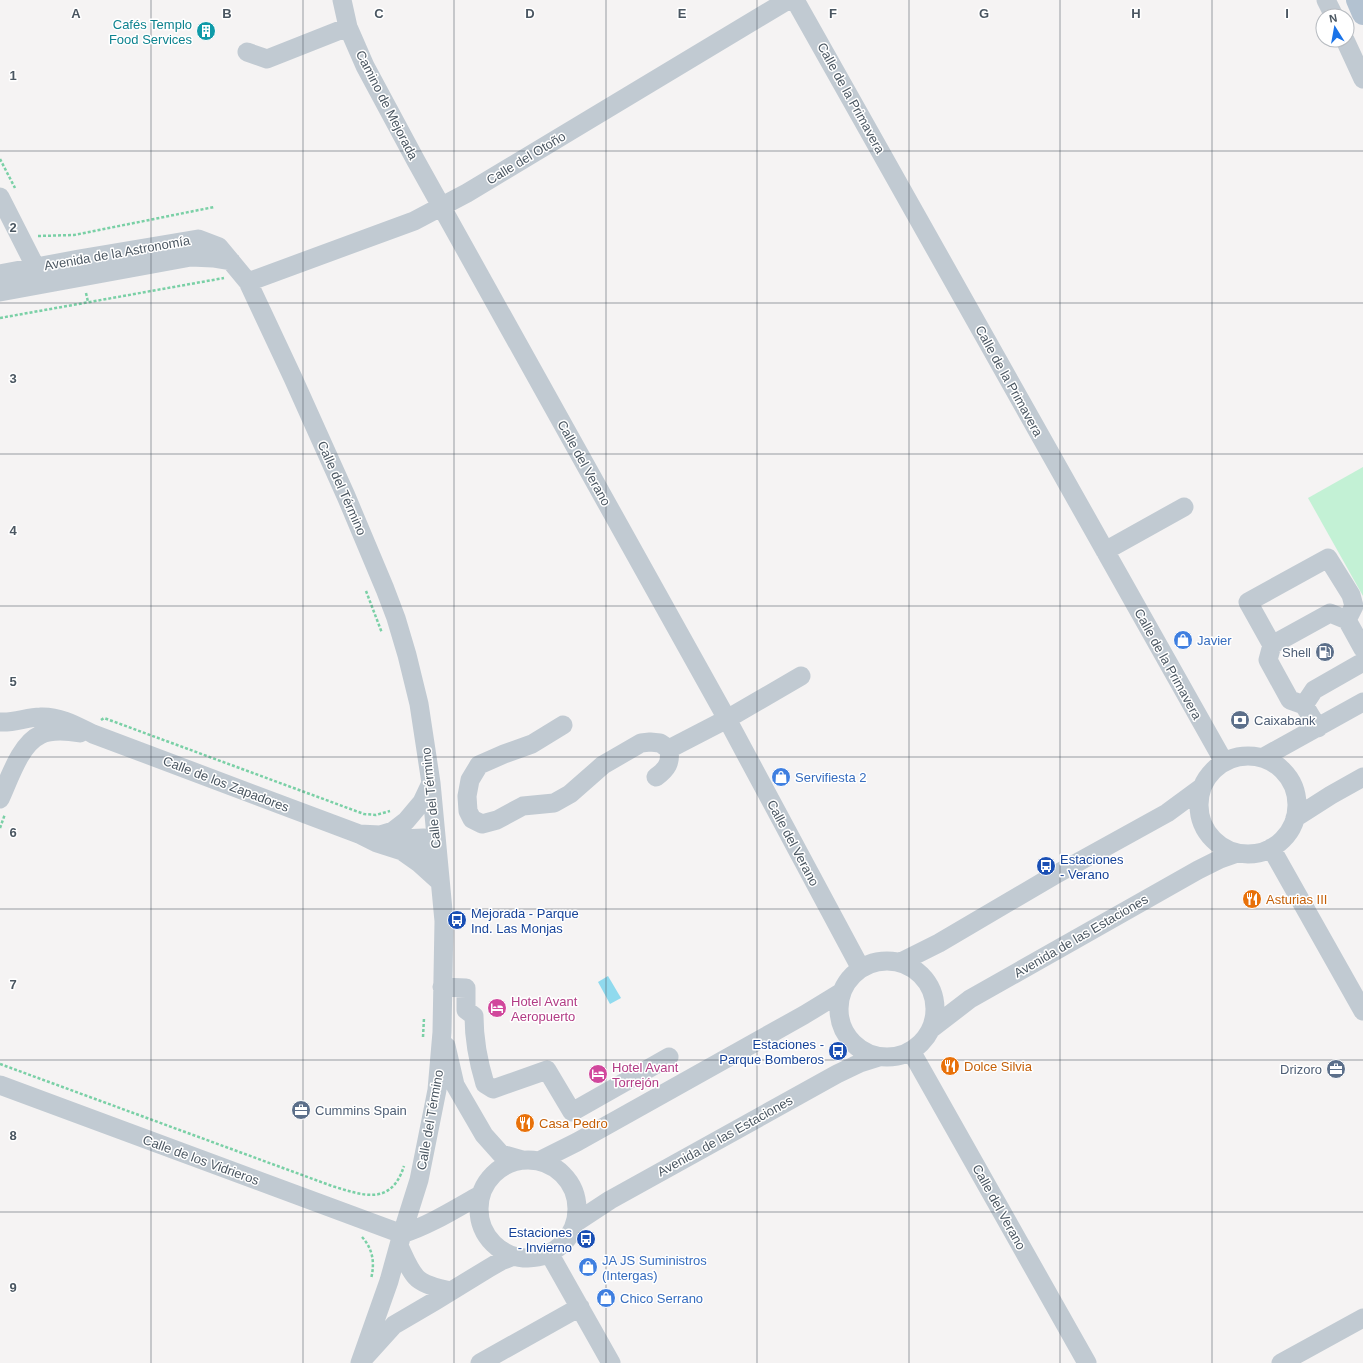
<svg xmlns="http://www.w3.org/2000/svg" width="1363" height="1363" viewBox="0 0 1363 1363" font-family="Arial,sans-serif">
<rect width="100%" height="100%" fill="#f5f3f3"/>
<path fill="#c3f1d5" d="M1363 467V596L1308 498Z"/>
<path fill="#90daee" d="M608 976 621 998 610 1004 598 982Z"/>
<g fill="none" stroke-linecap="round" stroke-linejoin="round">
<path stroke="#7ad0a6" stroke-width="2.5" stroke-dasharray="3 2" stroke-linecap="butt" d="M0 159 15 188
M38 236 74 235 214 207
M86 293 88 302
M0 318 224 278
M366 591 382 633
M101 720 104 718 364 814 376 815 390 811
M0 828 5 814
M423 1037 424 1018
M0 1064 332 1186C362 1195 391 1207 404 1166
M362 1237C373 1249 375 1263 371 1279"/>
<path stroke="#c1cad2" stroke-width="19" d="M342 0 348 27 365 66 416 161 727 719 860 967
M795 0 1224 762
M1326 0 1334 16
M1345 40 1363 79
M247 52 267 59 348 27
M0 197 36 268
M0 274 79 259 198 239 219 247 248 282 293 378 346 496 385 589 396 618 407 655 419 704 431 783 444 921 442 1032 437 1090 419 1180 402 1234 389 1281 360 1363
M248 282 414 221 467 193 788 0
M0 292 191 257 213 258 231 261
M1105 551 1184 507
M1272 645 1330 613 1347 620
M1304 705 1314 690 1363 662
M0 722C15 723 27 717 40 717 60 716 77 726 93 734L359 834 377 843 402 851H425L436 844 424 838 401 839 380 835 359 834
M563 725 532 744 504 754 479 765 470 780 467 796 468 811 472 819 482 824 497 820 523 806 554 803 570 794 603 765 641 743 650 742 660 743 669 749
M1318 728 1304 705 1290 700 1268 660 1272 645 1248 602 1328 558 1351 595 1354 606 1347 620 1363 649
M669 749 727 719 801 676
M1199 805a49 49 0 1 1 98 0a49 49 0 1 1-98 0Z
M1262 758 1363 702
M656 777C667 769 671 763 669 749
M0 799C9 780 20 744 40 735 52 729 68 731 80 733
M1295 818 1331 795 1363 777
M380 835 393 831 406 821 422 802 431 783
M1271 848 1363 1011
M402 851 419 863 440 882
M839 1009a48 48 0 1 1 96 0a48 48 0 1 1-96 0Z
M901 962 939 943 1053 876 1167 813 1201 788
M442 987 466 988V1010L474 1016C474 1039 478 1061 485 1084L493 1089 547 1070 572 1112 669 1057
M931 1029 970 999 1198 870 1220 859 1237 853
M446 1046 455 1085 484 1135 501 1154 522 1160
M911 1051 1087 1363
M0 1085 402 1234
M479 1209a49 49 0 1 1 98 0a49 49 0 1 1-98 0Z
M539 1161 577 1142 804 1015 840 993
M575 1223 610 1200 837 1074 860 1063 879 1057
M402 1234C430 1225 455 1209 480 1195
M399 1246C404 1256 408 1268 416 1277 423 1285 441 1289 451 1291
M549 1253 611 1363
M366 1356 394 1325 435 1301 489 1268 501 1261 514 1256
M480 1363 580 1307
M1281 1363 1363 1318"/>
<path stroke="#b3c2d1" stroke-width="22" d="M1357 0 1363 14"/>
</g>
<path fill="none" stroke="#4a5661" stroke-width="1" stroke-opacity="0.55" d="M151 0V1363M303 0V1363M454 0V1363M606 0V1363M757 0V1363M909 0V1363M1060 0V1363M1212 0V1363M0 151H1363M0 303H1363M0 454H1363M0 606H1363M0 757H1363M0 909H1363M0 1060H1363M0 1212H1363"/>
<defs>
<symbol id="building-disc" viewBox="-11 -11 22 22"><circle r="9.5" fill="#0f9aa8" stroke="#fff"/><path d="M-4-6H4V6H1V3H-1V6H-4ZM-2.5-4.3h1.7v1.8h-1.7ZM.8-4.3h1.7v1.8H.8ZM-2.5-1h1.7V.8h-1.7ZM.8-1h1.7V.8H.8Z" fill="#fff"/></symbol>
<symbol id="shop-disc" viewBox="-11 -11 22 22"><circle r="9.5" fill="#3f7fe0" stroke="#fff"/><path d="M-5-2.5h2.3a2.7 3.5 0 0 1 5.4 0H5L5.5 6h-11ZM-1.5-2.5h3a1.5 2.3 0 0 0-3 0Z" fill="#fff"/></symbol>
<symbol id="fuel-disc" viewBox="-11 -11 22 22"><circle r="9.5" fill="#5c6f8a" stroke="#fff"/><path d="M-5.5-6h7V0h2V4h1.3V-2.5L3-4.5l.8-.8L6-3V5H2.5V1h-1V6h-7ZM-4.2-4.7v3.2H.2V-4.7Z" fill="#fff"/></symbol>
<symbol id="bank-disc" viewBox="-11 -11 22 22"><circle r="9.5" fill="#5c6f8a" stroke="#fff"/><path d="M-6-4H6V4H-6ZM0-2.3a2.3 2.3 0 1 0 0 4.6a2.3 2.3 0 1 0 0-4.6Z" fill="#fff"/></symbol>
<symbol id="bus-disc" viewBox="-11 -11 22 22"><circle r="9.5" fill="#1a4fb4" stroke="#fff"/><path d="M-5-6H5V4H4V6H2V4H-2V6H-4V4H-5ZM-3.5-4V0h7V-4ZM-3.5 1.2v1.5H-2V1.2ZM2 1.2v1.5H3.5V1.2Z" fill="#fff"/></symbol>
<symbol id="restaurant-disc" viewBox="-11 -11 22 22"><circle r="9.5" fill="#e8710a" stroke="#fff"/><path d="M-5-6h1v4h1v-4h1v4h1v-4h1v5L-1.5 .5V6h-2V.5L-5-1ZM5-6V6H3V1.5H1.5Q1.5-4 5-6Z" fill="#fff"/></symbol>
<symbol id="hotel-disc" viewBox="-11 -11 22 22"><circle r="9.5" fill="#d1479c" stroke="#fff"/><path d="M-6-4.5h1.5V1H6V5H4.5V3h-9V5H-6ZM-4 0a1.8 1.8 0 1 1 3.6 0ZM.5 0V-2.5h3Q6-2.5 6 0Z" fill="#fff"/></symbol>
<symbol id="office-disc" viewBox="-11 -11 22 22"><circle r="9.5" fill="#5c6f8a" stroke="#fff"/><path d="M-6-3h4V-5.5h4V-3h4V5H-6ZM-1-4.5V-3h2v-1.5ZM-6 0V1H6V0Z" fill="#fff"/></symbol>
</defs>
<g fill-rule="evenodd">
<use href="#building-disc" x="195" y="20" width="22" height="22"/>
<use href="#shop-disc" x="1172" y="629" width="22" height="22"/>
<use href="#fuel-disc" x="1314" y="641" width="22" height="22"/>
<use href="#bank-disc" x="1229" y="709" width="22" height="22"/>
<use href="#shop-disc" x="770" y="766" width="22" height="22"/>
<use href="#bus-disc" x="1035" y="855" width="22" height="22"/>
<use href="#restaurant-disc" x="1241" y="888" width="22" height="22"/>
<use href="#bus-disc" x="446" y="909" width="22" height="22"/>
<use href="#hotel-disc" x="486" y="997" width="22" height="22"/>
<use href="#bus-disc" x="827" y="1040" width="22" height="22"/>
<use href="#restaurant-disc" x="939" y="1055" width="22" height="22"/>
<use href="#office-disc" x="1325" y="1058" width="22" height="22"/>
<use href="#hotel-disc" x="587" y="1063" width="22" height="22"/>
<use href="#office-disc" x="290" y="1099" width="22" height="22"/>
<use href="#restaurant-disc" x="514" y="1112" width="22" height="22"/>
<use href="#bus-disc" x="575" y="1228" width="22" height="22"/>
<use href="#shop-disc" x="577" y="1256" width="22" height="22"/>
<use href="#shop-disc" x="595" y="1287" width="22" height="22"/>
</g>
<g text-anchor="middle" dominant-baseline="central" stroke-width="3" stroke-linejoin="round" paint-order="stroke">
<g font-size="13" fill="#0d838f" stroke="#fff" text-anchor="end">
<text x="192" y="24">Cafés Templo<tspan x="192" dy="15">Food Services</tspan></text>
</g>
<g font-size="13" fill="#4a5661" stroke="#fff">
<text transform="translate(851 98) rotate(61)">Calle de la Primavera</text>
<text transform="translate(387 105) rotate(63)">Camino de Mejorada</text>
<text transform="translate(526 158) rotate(-31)">Calle del Otoño</text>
<text transform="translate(117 253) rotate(-10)">Avenida de la Astronomía</text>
<text transform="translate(1009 381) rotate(61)">Calle de la Primavera</text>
<text transform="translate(584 463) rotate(61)">Calle del Verano</text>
<text transform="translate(342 488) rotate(66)">Calle del Término</text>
<text transform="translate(1168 664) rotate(61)">Calle de la Primavera</text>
<text transform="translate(226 784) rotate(21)">Calle de los Zapadores</text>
<text transform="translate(431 798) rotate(-96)">Calle del Término</text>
<text transform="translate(793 843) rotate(62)">Calle del Verano</text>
<text transform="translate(1081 936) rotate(-30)">Avenida de las Estaciones</text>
<text transform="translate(430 1120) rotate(-80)">Calle del Término</text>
<text transform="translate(725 1136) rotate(-29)">Avenida de las Estaciones</text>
<text transform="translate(201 1160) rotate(20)">Calle de los Vidrieros</text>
<text transform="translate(999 1207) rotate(61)">Calle del Verano</text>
</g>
<g font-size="13" fill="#366cbe" stroke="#fff" text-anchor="start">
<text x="1197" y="640">Javier</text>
<text x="795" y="777">Servifiesta 2</text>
<text x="602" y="1260">JA JS Suministros<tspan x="602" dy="15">(Intergas)</tspan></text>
<text x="620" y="1298">Chico Serrano</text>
</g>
<g font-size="13" fill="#4e5e75" stroke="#fff" text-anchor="end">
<text x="1311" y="652">Shell</text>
<text x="1254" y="720" text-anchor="start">Caixabank</text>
<text x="1322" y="1069">Drizoro</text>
<text x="315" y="1110" text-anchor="start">Cummins Spain</text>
</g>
<g font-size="13" fill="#164399" stroke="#fff" text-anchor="start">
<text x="1060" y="859">Estaciones<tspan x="1060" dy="15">- Verano</tspan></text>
<text x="471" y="913">Mejorada - Parque<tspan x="471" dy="15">Ind. Las Monjas</tspan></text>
<text x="824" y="1044" text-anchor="end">Estaciones -<tspan x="824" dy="15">Parque Bomberos</tspan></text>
<text x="572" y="1232" text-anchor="end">Estaciones<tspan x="572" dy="15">- Invierno</tspan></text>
</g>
<g font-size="13" fill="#c56008" stroke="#fff" text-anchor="start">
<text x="1266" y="899">Asturias III</text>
<text x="964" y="1066">Dolce Silvia</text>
<text x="539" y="1123">Casa Pedro</text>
</g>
<g font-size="13" fill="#b23c85" stroke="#fff" text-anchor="start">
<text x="511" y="1001">Hotel Avant<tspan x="511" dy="15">Aeropuerto</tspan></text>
<text x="612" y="1067">Hotel Avant<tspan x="612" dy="15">Torrejón</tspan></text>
</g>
</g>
<g font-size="13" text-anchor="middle" font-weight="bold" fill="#4a5661" stroke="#fff" stroke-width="3" stroke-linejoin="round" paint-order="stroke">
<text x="76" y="18">A</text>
<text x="227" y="18">B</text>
<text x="379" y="18">C</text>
<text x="530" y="18">D</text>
<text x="682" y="18">E</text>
<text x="833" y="18">F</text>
<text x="984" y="18">G</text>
<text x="1136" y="18">H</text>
<text x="1287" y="18">I</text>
<text x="13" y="80">1</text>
<text x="13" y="232">2</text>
<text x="13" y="383">3</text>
<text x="13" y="535">4</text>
<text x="13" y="686">5</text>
<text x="13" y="837">6</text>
<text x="13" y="989">7</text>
<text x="13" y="1140">8</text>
<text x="13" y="1292">9</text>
</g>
<g transform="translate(1335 28) rotate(349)"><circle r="19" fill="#ffffff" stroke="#b7bbc0"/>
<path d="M0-3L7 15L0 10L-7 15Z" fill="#1a73e8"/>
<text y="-6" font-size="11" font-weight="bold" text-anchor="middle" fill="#4a5661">N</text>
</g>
</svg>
